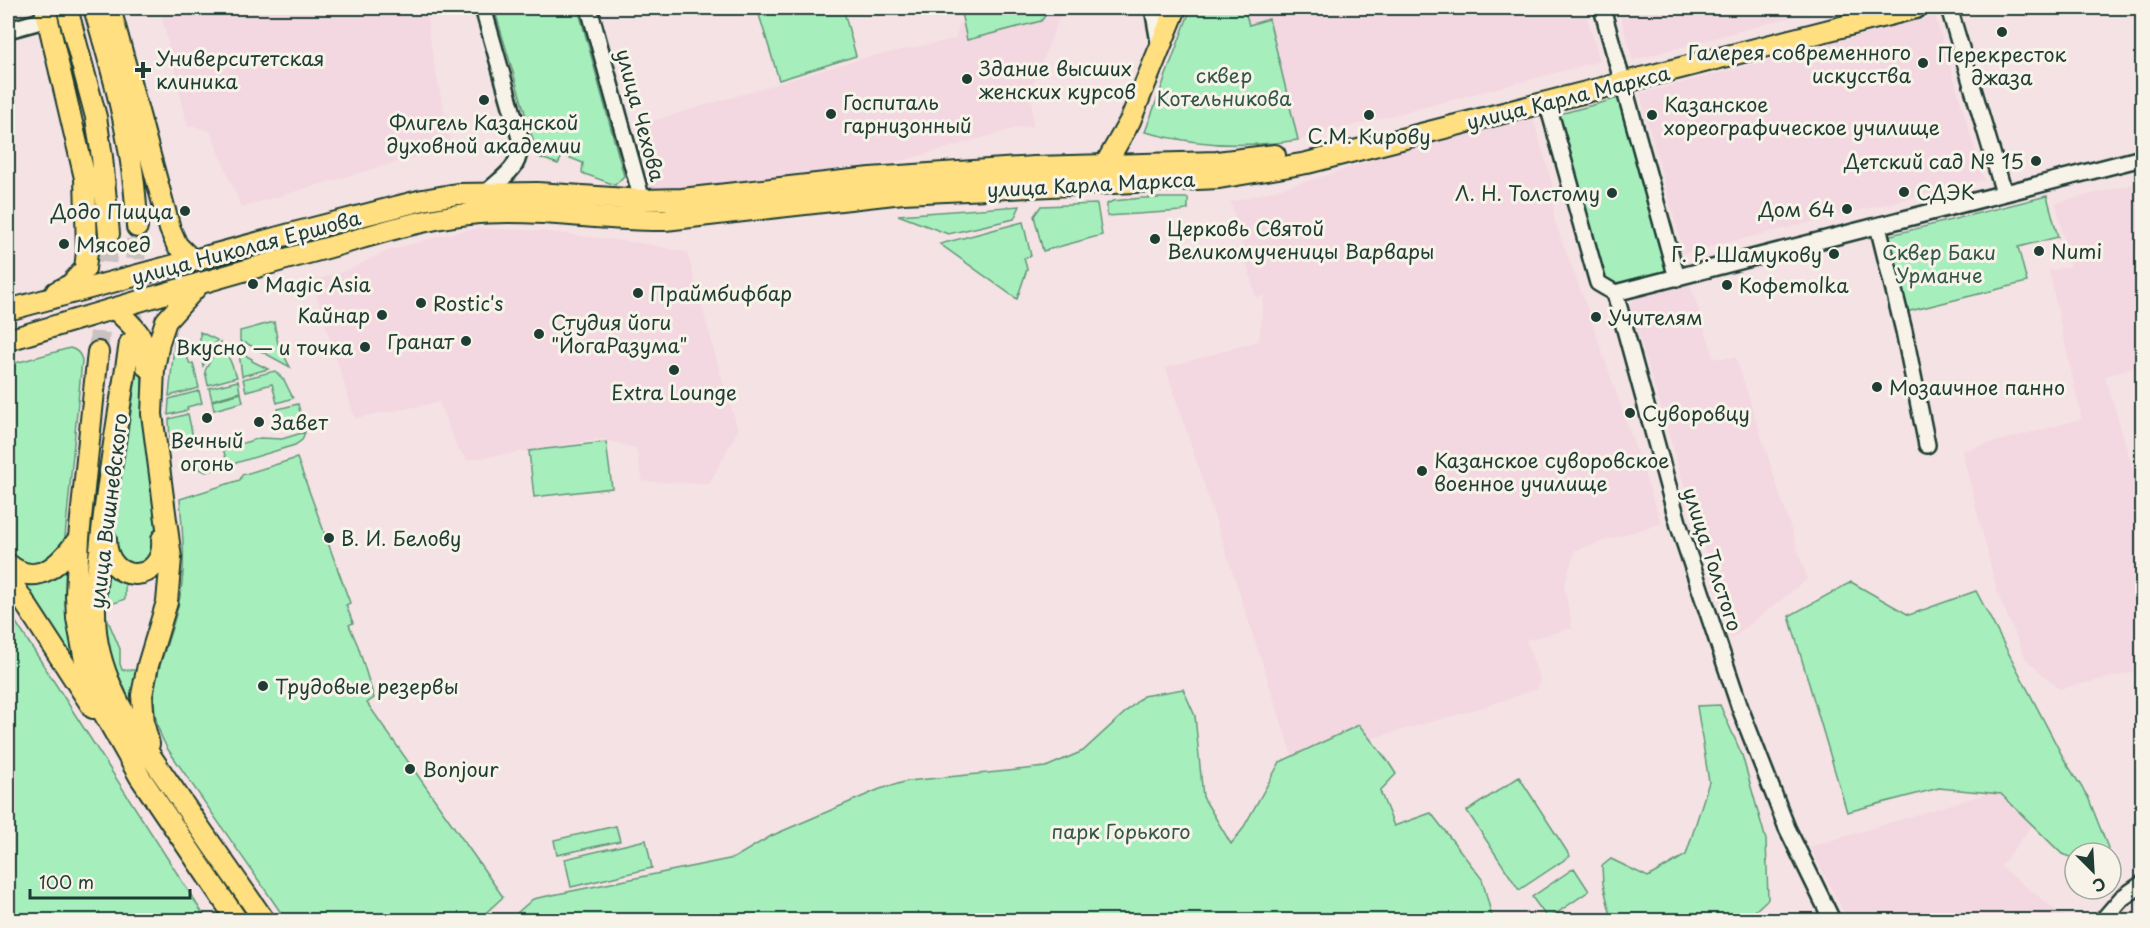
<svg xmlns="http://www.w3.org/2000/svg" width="2150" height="928" viewBox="0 0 2150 928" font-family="'Playpen Sans',sans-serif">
<rect width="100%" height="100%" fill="#f5e2e4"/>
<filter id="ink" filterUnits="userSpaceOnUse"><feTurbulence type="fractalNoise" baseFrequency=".0167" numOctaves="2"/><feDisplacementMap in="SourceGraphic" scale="12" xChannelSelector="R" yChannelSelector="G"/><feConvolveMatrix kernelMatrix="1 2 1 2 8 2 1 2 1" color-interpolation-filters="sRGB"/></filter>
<g filter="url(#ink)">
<path fill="#f3d7e1" d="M160 8H425L435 71 452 146 241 207 211 132 194 126 188 127Z
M987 8H1063L1031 89 1033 126 1016 128 901 161 666 190 652 188 647 181 638 146 642 134 633 127 864 58 955 39 960 23Z
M1244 8H1584L1600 61 1298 140 1269 20 1249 25Z
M1618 8H1824L1633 60Z
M1935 16 1984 180 1684 253 1640 94Z
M1533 118 1552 183 1554 220 1584 300 1661 523 1575 550 1564 586 1572 628 1526 640 1540 680 1537 689 1473 710 1294 760 1166 368 1259 341 1264 295 1256 298 1231 202 1312 180 1398 152Z
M2142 182V364L2105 376 2142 500V670L2059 689 2026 659 1998 594 1962 451 2082 419 2049 271 2070 266 2056 203Z
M480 228 541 231 653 245 687 253 719 369 738 430 709 484 643 481 636 448 602 439 467 460 457 447 439 402 355 418 312 281 346 271 385 252 443 235Z
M1690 284 1714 358H1736L1807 579 1731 639 1630 306 1632 302 1638 297Z
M2002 789 2035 822 2000 866 2068 920H1848L1810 847Z"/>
<path fill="#a6efbd" stroke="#629678" stroke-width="1.5" d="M494 8H578L624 176 615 185 582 173 583 163 563 155 558 164 538 157Z
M757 8H843L856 56 779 80Z
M960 8H1051L1041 21 967 40Z
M1191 8H1244L1249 25 1269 19 1298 140C1248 148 1194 145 1145 132Z
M1623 97 1670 265 1667 272 1615 284 1605 282 1556 115Z
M2047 196 2058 237 2018 247 2027 282 1906 312 1887 236Z
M1142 198H1188V209L1182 211 1107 216V204L1113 201Z
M1097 204 1102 235 1043 251 1034 216 1041 206Z
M1020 206 1014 219 948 234 898 215Z
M1023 222 1031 256 1024 258 1027 269 1017 299 940 244Z
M274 322 278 344 290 367 246 343 245 344 240 341V331Z
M200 332 217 340 203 366 200 349Z
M175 336 183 347 190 364 193 363 199 388 169 396Z
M141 342C144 359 141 375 142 392 146 443 151 494 158 545L156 554 135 569 111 551Z
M220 342 226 351 237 377 208 385 205 371Z
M70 348C77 350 80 353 82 360L64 547 41 569 8 560V365Z
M239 352 252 359V361L268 369 242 376Z
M275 371 284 380 293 398 277 403 272 384 246 391 243 379Z
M238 381 240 392 212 400 209 388Z
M199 391 202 403 187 407 188 410 168 415 169 399Z
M241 393 243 402 214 410 212 401Z
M298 404 302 420 282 425 278 409Z
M188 414 193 437 170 444 169 419Z
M305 432 302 440 295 445 206 472 195 467 226 458 223 449 260 438 282 439Z
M606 442 612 488 534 497 529 451Z
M297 458 350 603 346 605 353 623 349 625 358 646 374 698 367 703 503 897 478 920H286L167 748C134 690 174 648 181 590 186 560 182 529 180 499L240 480 242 475Z
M65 565 66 604 70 630 83 679 18 576Z
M102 566 125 581V599L101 608Z
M1851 582 1909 615 1976 591 2065 761 2088 797 2108 848 2107 853H2075V859L2062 854 2001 794 1939 788 1847 812 1789 616Z
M103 609 120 649V664L122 670H141L138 718 111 658 101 610Z
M8 610 207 920H8Z
M1183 689 1195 716 1203 797 1231 844 1242 830 1280 762 1359 725 1387 760 1396 774 1380 791 1394 826 1431 813 1482 879 1493 920H509L533 899 734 858 771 836 880 789 908 781 1046 767 1083 751 1143 696Z
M1720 705 1742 755 1766 840 1768 899 1745 920H1612L1603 884 1602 866 1611 859 1648 877 1686 855 1709 782 1697 706Z
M1519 777 1570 856 1519 890 1467 811Z
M616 826 620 841 557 855 554 840Z
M646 840 652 868 571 887 565 859Z
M1574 868 1589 891 1548 919 1532 897Z"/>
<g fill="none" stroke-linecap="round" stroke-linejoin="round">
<path stroke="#cac1c1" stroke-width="20" stroke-dasharray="20 10" stroke-linecap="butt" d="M132 319 137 227
M98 352 109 234"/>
<defs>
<path id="minor" d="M483 8 520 138C521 169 507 173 486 193
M589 8 642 200
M1153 8 1160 48
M1602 8 1677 278
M1949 8 2004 193
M8 30 48 19
M1547 102 1596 276 1598 283 1615 293 1679 526 1740 708 1787 828 1832 920
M1878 226 1904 331 1927 445
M1615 293 2142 158
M2103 920 2122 898 2142 884"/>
<path id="major" d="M45 8 85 178 87 251 85 269 70 285 56 292
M67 8 96 117 102 157 109 234
M94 8C115 79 135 152 137 227
M110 8 170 229 177 245 193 261
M1104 175 1105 165 1130 121 1176 8
M115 309C136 329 147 336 147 367
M8 310 290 234 423 200 457 194 537 193 642 200 682 199 870 178 1034 167 1217 162 1275 155
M8 340C113 309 217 277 323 249 371 236 420 219 469 214 534 207 599 221 665 220L903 193 1219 178 1307 163 1916 8
M130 343C119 412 107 480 100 550 96 581 92 614 98 645 109 700 145 748 176 793 205 836 235 878 264 920
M98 352 79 538 76 595 77 618 85 661 102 710 140 777 237 920
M106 540C107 587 166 584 162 539
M8 564C38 589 61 563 79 538
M8 577 93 708
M149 744 144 725 142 695 148 665 167 602 171 558 152 414 154 369 159 342 166 321 200 283"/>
</defs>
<use href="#minor" stroke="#1f3d34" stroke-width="20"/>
<use href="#major" stroke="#1f3d34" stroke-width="24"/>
<use href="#minor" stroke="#f7f3e8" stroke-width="15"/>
<use href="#major" stroke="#ffdf80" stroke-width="20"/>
</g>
</g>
<g fill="#1f3d34" stroke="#f7f3e8" stroke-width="2">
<circle cx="2002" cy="32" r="6"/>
<circle cx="1923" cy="63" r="6"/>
<path d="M140 61h6v6h6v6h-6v6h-6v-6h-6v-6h6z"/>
<circle cx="967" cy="79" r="6"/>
<circle cx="484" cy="100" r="6"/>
<circle cx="831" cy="114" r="6"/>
<circle cx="1369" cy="115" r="6"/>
<circle cx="1652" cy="115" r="6"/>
<circle cx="2036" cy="161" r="6"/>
<circle cx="1904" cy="192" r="6"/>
<circle cx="1612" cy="193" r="6"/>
<circle cx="1847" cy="209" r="6"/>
<circle cx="185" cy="211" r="6"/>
<circle cx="1155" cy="239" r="6"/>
<circle cx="64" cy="244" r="6"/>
<circle cx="2039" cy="251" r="6"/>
<circle cx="1834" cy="254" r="6"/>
<circle cx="253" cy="284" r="6"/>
<circle cx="1727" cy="285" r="6"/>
<circle cx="638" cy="293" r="6"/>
<circle cx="421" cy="303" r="6"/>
<circle cx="382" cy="315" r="6"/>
<circle cx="1596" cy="317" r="6"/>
<circle cx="539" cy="334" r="6"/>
<circle cx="466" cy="341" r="6"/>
<circle cx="365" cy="347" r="6"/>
<circle cx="674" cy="370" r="6"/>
<circle cx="1877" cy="387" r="6"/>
<circle cx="1630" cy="413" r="6"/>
<circle cx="207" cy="418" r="6"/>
<circle cx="259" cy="422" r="6"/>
<circle cx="1422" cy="471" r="6"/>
<circle cx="329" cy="538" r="6"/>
<circle cx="263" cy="686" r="6"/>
<circle cx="410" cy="769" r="6"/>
</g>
<g text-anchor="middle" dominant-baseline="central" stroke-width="6" stroke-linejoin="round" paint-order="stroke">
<g font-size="20" fill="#1f3d34" stroke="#f7f3e8" text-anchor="start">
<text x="1911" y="52" text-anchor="end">Галерея современного<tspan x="1911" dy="23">искусства</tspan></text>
<text x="2002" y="54" text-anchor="middle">Перекресток<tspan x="2002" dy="23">джаза</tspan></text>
<text x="156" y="58">Университетская<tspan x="156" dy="23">клиника</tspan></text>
<text x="979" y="68">Здание высших<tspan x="979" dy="23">женских курсов</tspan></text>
<text x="843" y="102">Госпиталь<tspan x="843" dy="23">гарнизонный</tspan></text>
<text x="1664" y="104">Казанское<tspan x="1664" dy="23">хореографическое училище</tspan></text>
<text x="484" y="122" text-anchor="middle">Флигель Казанской<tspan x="484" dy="23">духовной академии</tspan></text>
<text x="1369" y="136" text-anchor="middle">С.М. Кирову</text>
<text x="2024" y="161" text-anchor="end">Детский сад № 15</text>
<text x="1916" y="192">СДЭК</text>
<text x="1600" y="193" text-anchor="end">Л. Н. Толстому</text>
<text x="1835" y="209" text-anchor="end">Дом 64</text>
<text x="173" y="211" text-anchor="end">Додо Пицца</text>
<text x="1167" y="228">Церковь Святой<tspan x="1167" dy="23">Великомученицы Варвары</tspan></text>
<text x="76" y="244">Мясоед</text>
<text x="2051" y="251">Numi</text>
<text x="1822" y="254" text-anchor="end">Г. Р. Шамукову</text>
<text x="265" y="284">Magic Asia</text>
<text x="1739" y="285">Кофеmolka</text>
<text x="650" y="293">Праймбифбар</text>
<text x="433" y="303">Rostic's</text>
<text x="370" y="315" text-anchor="end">Кайнар</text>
<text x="1608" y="317">Учителям</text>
<text x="551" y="322">Студия йоги<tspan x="551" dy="23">"ЙогаРазума"</tspan></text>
<text x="454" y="341" text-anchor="end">Гранат</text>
<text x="353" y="347" text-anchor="end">Вкусно — и точка</text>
<text x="1889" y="387">Мозаичное панно</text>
<text x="674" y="392" text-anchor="middle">Extra Lounge</text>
<text x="1642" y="413">Суворовцу</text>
<text x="271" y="422">Завет</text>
<text x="207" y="440" text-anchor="middle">Вечный<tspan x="207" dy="23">огонь</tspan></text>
<text x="1434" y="460">Казанское суворовское<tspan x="1434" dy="23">военное училище</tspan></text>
<text x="341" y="538">В. И. Белову</text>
<text x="275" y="686">Трудовые резервы</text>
<text x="422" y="769">Bonjour</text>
</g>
<g font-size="20" fill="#335849" stroke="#f7f3e8">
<text x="1224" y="75">сквер<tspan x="1224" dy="23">Котельникова</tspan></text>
<text x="1939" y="252">Сквер Баки<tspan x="1939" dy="23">Урманче</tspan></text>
<text x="1121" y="831">парк Горького</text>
</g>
<g font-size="20" fill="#1f3d34" stroke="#f7f3e8">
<text transform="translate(1568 97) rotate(-14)">улица Карла Маркса</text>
<text transform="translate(641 115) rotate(75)">улица Чехова</text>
<text transform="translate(1091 184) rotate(-3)">улица Карла Маркса</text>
<text transform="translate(246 247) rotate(-15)">улица Николая Ершова</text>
<text transform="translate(108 511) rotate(-83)">улица Вишневского</text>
<text transform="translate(1713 559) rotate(72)">улица Толстого</text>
</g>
</g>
<rect width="2150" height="928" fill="none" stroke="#f7f3e8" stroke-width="30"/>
<rect x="15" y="15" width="2120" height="898" fill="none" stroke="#1f3d34" stroke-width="2" filter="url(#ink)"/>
<g transform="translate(2093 871) rotate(156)"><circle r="28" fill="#f7f3e8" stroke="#a1aaa0" stroke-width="1.5"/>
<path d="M0-4.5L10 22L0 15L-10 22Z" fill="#1f3d34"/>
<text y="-9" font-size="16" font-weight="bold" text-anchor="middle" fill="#1f3d34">С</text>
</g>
<path d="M30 889v9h160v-9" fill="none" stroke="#1f3d34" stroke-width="3"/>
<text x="39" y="889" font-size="18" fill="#1f3d34" stroke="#f7f3e8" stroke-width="4.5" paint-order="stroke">100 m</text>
</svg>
